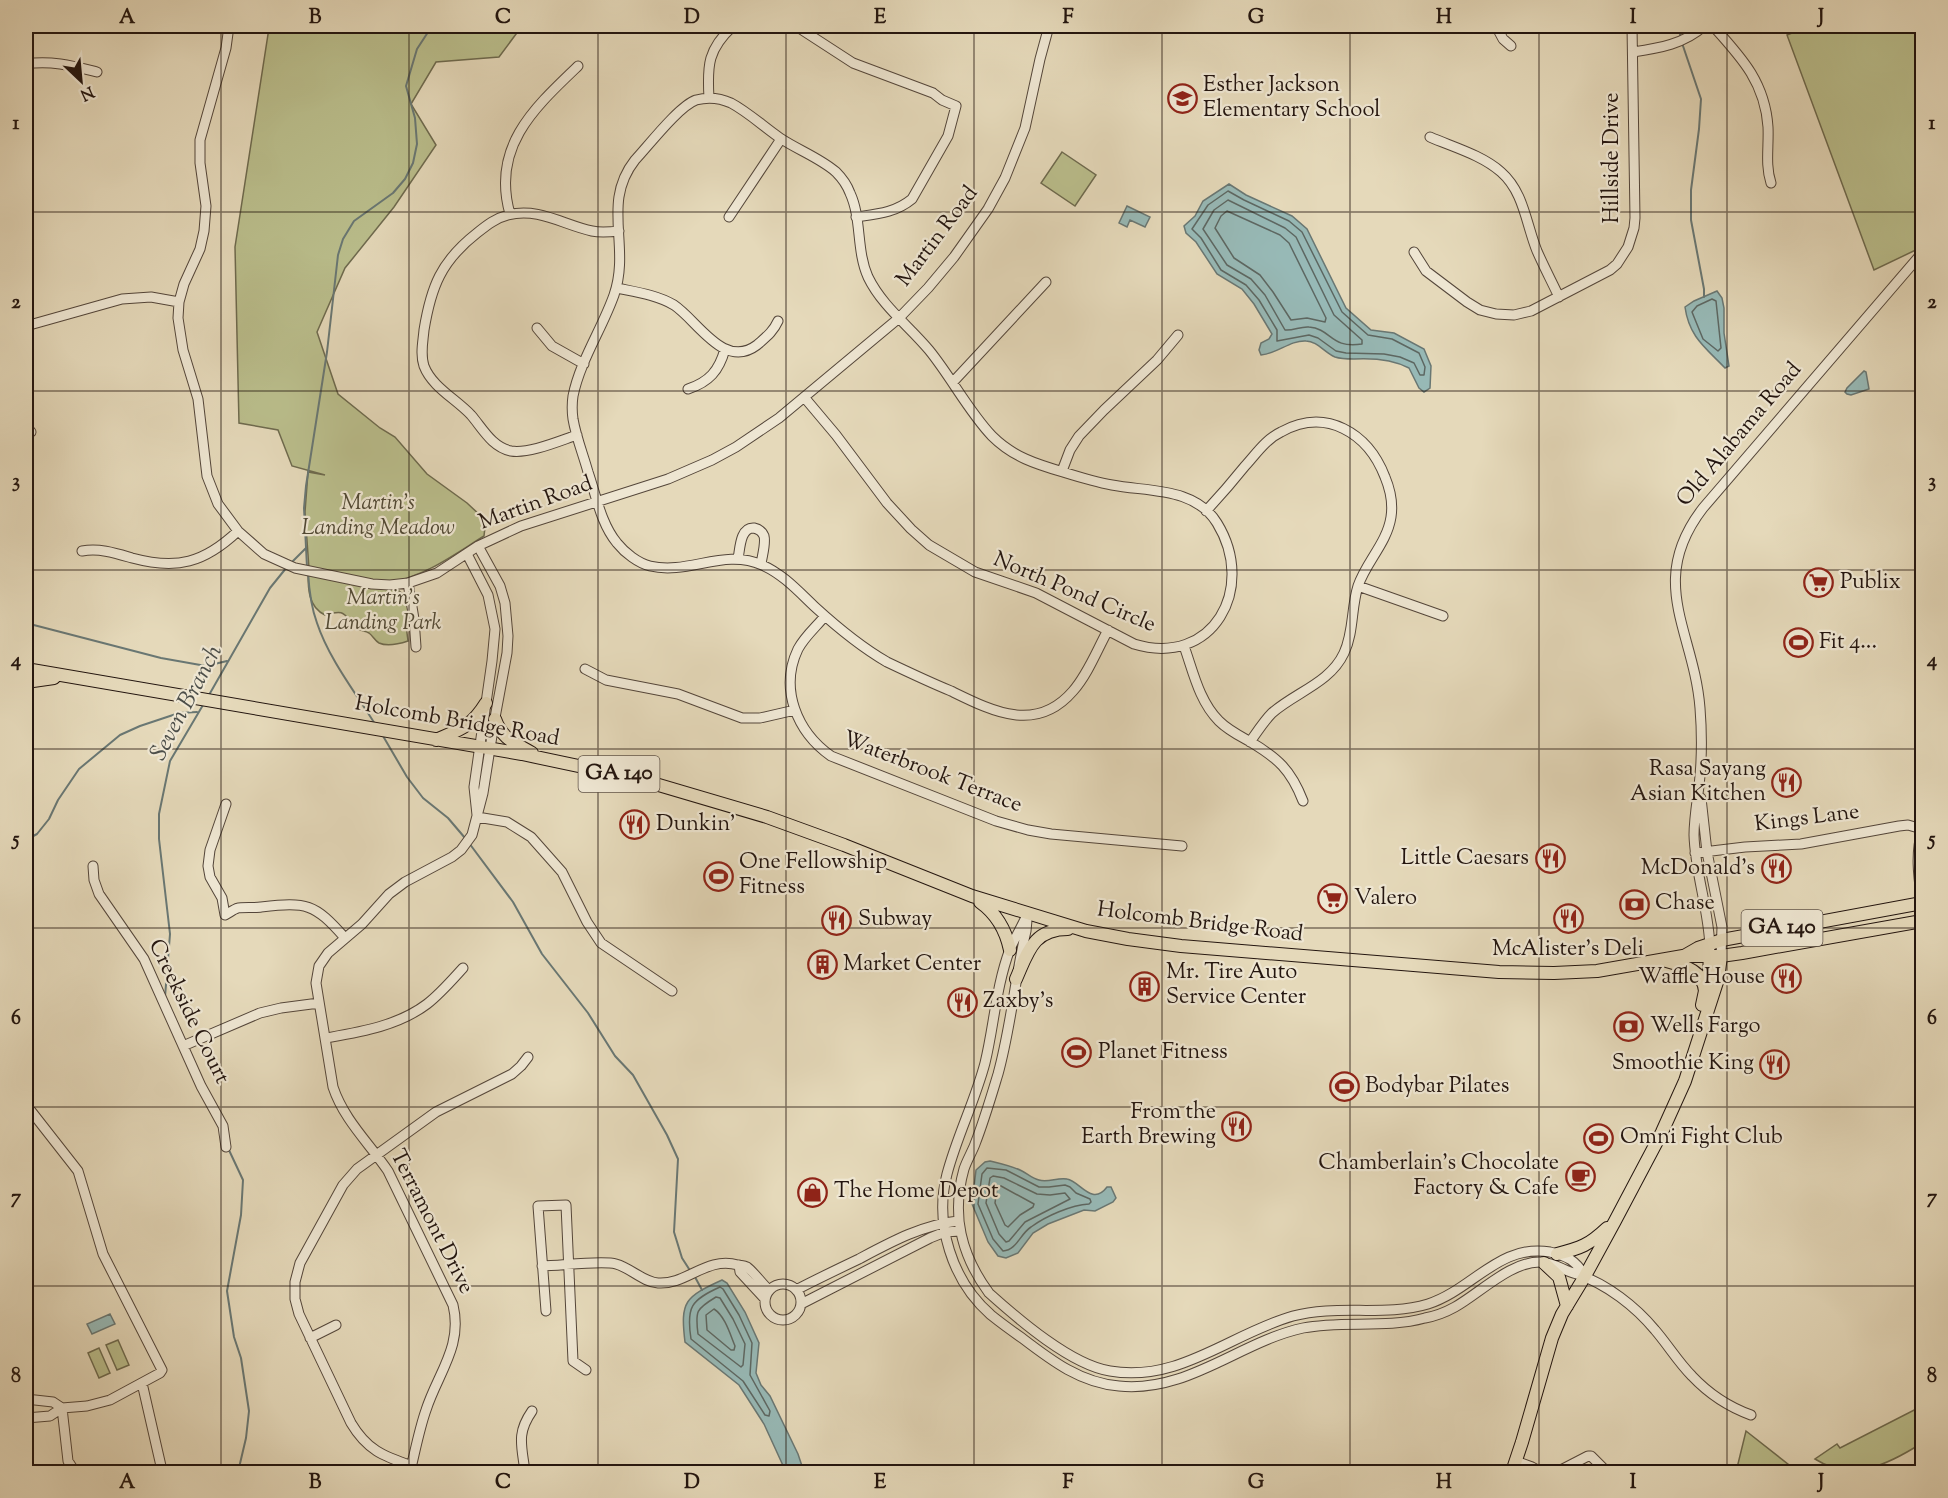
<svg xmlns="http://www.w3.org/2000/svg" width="1948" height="1498" viewBox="0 0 1948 1498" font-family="'Sorts Mill Goudy',serif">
<rect width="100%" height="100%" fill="#e5d9ba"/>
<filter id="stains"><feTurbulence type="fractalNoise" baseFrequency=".00333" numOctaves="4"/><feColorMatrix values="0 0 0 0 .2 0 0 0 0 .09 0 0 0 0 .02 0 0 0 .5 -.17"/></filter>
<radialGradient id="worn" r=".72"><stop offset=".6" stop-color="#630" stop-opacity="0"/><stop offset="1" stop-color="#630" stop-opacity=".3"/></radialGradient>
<path fill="#babe8c" stroke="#6e6a4e" stroke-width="1.5" d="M272 26H522L499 57 436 62 411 104 436 145 394 207 345 268 317 332 338 394 380 428 395 437 427 474 467 503 483 518 485 527 484 536C452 556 426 576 388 583L309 569 305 512 308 472 325 475 292 466 278 430 239 423 235 247 269 28Z
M1810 26H1922V247L1874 270 1787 35Z
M1062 152 1096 175 1075 206 1041 183Z
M308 572 394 588C411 597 409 605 412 623L406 625 408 641C399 644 388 647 379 643 375 641 373 636 369 633 364 630 360 632 356 627 343 614 346 609 325 615 308 607 308 588 308 572Z
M118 1340 129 1365 117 1370 106 1345Z
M99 1348 110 1373 99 1378 88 1353Z
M1922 1406V1443C1889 1464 1852 1483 1815 1459L1837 1444 1840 1448Z
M1746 1431 1798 1472H1736Z"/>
<path fill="#97b9b6" stroke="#697773" stroke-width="1.5" d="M1229 184 1246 195 1292 216 1307 229 1346 308 1371 330 1394 333 1424 349 1431 366 1430 388 1424 392 1419 388 1409 368C1392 359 1373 358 1354 359 1347 359 1341 359 1335 357 1325 353 1317 341 1306 341 1290 340 1277 354 1261 355L1259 350 1261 343 1269 339 1272 334 1254 304 1242 289 1217 274 1196 242 1186 233 1184 226 1195 216 1203 201Z
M1127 206 1150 217 1145 227 1130 220 1127 227 1119 223Z
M1717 291 1722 298 1724 308V333L1729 366 1725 368C1706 348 1689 337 1685 307L1694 301Z
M1864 371 1866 372 1869 389 1851 395 1847 394 1845 392 1847 388Z
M990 1161C1002 1164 1012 1166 1022 1171 1028 1174 1032 1178 1039 1180 1048 1183 1058 1177 1067 1179 1080 1181 1092 1207 1107 1187H1111L1116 1198 1113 1202 1095 1211 1084 1210 1048 1224 1033 1233 1018 1253 1006 1258 998 1256 988 1242 972 1204 976 1170 985 1162Z
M722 1280 727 1283 745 1312 759 1343 756 1373 761 1385 770 1396 798 1454 804 1472H786L764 1424 739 1385 685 1342C680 1301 685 1297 722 1280Z
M110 1314 115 1324 92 1334 87 1324Z"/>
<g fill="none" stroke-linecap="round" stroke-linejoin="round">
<path stroke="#5d6762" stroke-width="1.5" d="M1228 191 1244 200 1289 221 1302 232 1342 312 1368 335 1392 339 1419 353 1425 367 1424 375H1420L1414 363 1400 357 1384 354 1346 353 1336 351 1318 338 1309 335 1277 341V330L1259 300 1246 285 1221 270 1201 238 1192 229 1208 205Z
M1228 200 1285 228 1296 237 1334 315 1362 340V344C1330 349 1332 329 1309 327 1301 326 1293 331 1285 330L1265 295 1251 279 1227 265 1203 229 1214 210Z
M1227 211 1280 235 1289 243 1326 318 1325 322 1307 318 1291 320 1273 292 1260 275 1234 258 1215 228 1221 216Z
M1712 299 1716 301 1721 348 1718 351 1703 339 1692 312 1697 306Z
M987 1168 1006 1170 1039 1187H1049L1065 1185 1070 1187 1076 1193 1090 1199 1091 1202 1089 1204C1071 1205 1046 1216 1031 1227 1020 1234 1017 1250 1003 1251L993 1239 978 1204 982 1174Z
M993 1176 1004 1178 1037 1194 1050 1195 1065 1193 1070 1199 1025 1222 1009 1241 1006 1242 999 1234 986 1203 990 1178Z
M1001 1186 1034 1204 1033 1207 1020 1215 1008 1227 1005 1225 995 1203 997 1188Z
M720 1287 723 1289 739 1315 752 1343 750 1375 770 1411 769 1416 765 1415 743 1381 691 1339C686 1307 691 1300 720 1287Z
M716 1297 720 1298 733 1319 745 1344 743 1365 741 1367 698 1334C695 1311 696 1309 716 1297Z
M714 1309C725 1316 730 1334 735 1346L734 1350H731L707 1330 706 1315Z"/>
<path stroke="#697773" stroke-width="2" d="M1678 26 1681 38
M1682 43 1701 99 1699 129 1691 190V220L1704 289V297
M291 563 306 548
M307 567 304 508 306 486 327 352 338 255 343 239 354 221 393 193 405 179 413 163 417 144 415 118 406 86 417 49 432 26
M308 572C309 589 311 607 317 623 329 659 355 692 375 724
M26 623 161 658 206 666 227 661
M209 695 270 588 287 567
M383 736 407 777 423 798 448 818 465 838
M26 840 37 834 49 819 58 800 79 769 120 735 140 726 179 713 197 712
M469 843 513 902 542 954 588 1013 615 1056 633 1075 667 1135 678 1159 674 1232 682 1258 691 1272
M165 997 170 934 159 839V814L170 761 203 705
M228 1148 243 1180 241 1215 227 1291 234 1337 241 1358 249 1411 246 1438 238 1472
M695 1277 702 1290"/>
<defs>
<path id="minor" d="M229 26 226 48 200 140V163L206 206 204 231 200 249 184 284 179 302 178 318 183 350 198 399 207 476 218 504 238 531 264 554 295 568 372 584 390 585 408 583 437 573 478 546 521 526 668 479 712 460 736 447 779 418 899 318 928 288 954 257 988 209 1005 178 1025 128 1040 59 1049 26
M796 26 853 63 933 93 942 100 956 106 948 136 912 199C895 213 877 214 856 217
M1496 26 1503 39 1511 46
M1713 26C1741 57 1765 82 1768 127 1769 146 1765 165 1771 183
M1633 52C1660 48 1684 44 1704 26
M26 64C51 60 73 66 97 72
M709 98C707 65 708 49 733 26
M1430 137C1453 147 1482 155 1501 172 1524 192 1526 224 1537 251 1544 267 1552 282 1559 297
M510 214C491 147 534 108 578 66
M729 217 781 139
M1414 252 1426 271 1467 302 1480 310 1496 314 1514 315 1531 311 1610 270 1617 264 1628 247 1634 228 1635 218 1632 26
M617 288C636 292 657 295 674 305 698 321 724 370 757 345 766 337 773 332 778 321
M26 326 122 299 151 297 179 302
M537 328 552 346 584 364
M953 382 1046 282
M688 389C709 382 719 371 725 349
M804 397 836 435 887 503 911 529 929 545 975 572 1036 593 1134 644C1213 668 1257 588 1217 523 1195 487 1148 492 1112 485 1095 482 1079 477 1063 472 1036 464 1013 457 992 436 969 412 951 377 929 350 909 326 882 306 868 277 856 250 862 219 850 193 847 185 842 178 836 172 820 158 798 150 780 138 764 127 748 112 731 103 720 98 707 97 696 100 679 106 649 145 635 160 601 203 631 246 614 295 602 329 580 361 573 396 572 403 572 412 573 419 576 437 583 454 588 472 596 495 601 524 617 543 625 553 638 563 650 566 689 575 724 548 762 565 783 574 799 592 815 607 838 628 861 647 887 662 908 672 929 682 951 691 992 711 1036 734 1073 691 1088 674 1097 650 1108 630
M26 426 31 432
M577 435C559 441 529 454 511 451 492 447 483 429 471 415 456 399 432 387 424 366 420 354 423 342 424 330 431 287 441 261 477 233 487 225 496 218 508 215 538 207 564 225 592 231 601 233 610 232 619 231
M1062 471 1070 450 1079 436 1104 410 1157 360 1178 335
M1206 511C1220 496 1233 481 1245 466 1256 454 1266 439 1281 432 1326 407 1368 433 1385 477 1390 489 1393 504 1391 517 1387 543 1366 562 1358 586 1351 608 1354 632 1344 653 1330 683 1296 692 1272 713 1264 721 1257 732 1250 742
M82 551C100 548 115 553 132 558 177 570 204 563 238 531
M467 554 488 595 495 629 492 661 474 787 477 815
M738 559C740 549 740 527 754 528 759 529 762 531 764 536 766 544 762 556 761 564
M408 583 414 619 416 647
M1358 586 1443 616
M825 616C816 627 805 636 798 649 779 689 797 732 831 756L996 821 1028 830 1051 834 1182 846
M1184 646C1193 671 1199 701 1219 721 1228 730 1238 735 1249 741 1278 758 1291 770 1303 801
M585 669 606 680 678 694 742 718H760L795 710
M1701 798 1707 852 1722 927 1721 956
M226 804 210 850 208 866 210 877 222 898 225 915C229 913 234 909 238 908 241 907 256 908 261 907 307 902 314 903 345 938
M477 817 507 822 531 837 562 872 587 922 601 943 672 991
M1922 831C1915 855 1919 879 1922 903
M1695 853 1745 847 1801 844 1899 826 1908 825 1922 829
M93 866 94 880 99 894 144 959 201 1086 223 1126 226 1147
M1027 915C1022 926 1015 938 1010 949 996 986 994 1026 985 1063 975 1101 957 1136 947 1174 934 1224 952 1281 991 1315 1001 1323 1012 1331 1022 1338 1052 1361 1081 1383 1119 1386 1188 1393 1239 1342 1303 1328 1343 1320 1385 1329 1425 1318 1436 1316 1446 1312 1455 1307 1480 1293 1511 1261 1541 1262 1555 1263 1564 1271 1577 1274 1607 1284 1636 1307 1655 1330 1668 1345 1678 1362 1692 1376 1708 1393 1729 1407 1751 1415
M1027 920 1026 931C1015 978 1011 1027 998 1074 991 1097 984 1121 975 1144 972 1152 967 1160 964 1169 951 1215 961 1255 989 1293 1018 1319 1071 1365 1110 1371 1179 1383 1230 1334 1293 1316 1337 1304 1385 1317 1428 1304 1472 1290 1500 1243 1550 1252 1568 1256 1576 1261 1585 1276
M1710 948C1709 910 1695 873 1694 835 1694 819 1697 802 1699 786 1702 760 1702 733 1700 708 1694 631 1646 582 1703 508L1922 253
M326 1038C360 1032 398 1026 427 1004 440 994 452 980 463 968
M183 1046 260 1013 281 1008 319 1003
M26 1109 31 1111 78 1171 103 1254 162 1370 160 1373 110 1400 87 1406 62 1408 50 1416 26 1418
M739 1265 740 1272 765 1299
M542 1266C559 1266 602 1260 616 1264 631 1268 643 1282 658 1283 687 1285 706 1256 738 1265 739 1265 746 1266 747 1267 752 1270 763 1285 769 1290
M765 1302a18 18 0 1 1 36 0a18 18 0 1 1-36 0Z
M796 1290C817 1279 838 1269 859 1259 891 1242 922 1225 958 1221
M801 1304 930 1238 945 1232 960 1231
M546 1311 538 1206 566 1205 573 1361 586 1370
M310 1338 336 1325
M142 1383 161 1466
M26 1399 53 1402 62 1408
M62 1408 68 1461 75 1472
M1516 1461 1532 1467 1541 1472
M412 1466C383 1456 367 1450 351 1423L299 1314 295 1299V1282L300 1263 343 1185 357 1169 436 1112 512 1074 521 1066 528 1057
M410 1472C415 1452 419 1430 426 1410 438 1373 463 1346 453 1305L388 1171C369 1143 344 1120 333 1087L316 983 319 966 328 953 362 924 389 894 405 882 452 857 461 850 472 835 483 793 494 723 507 653 508 636 505 603 500 586 478 546
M525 1472C522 1446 516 1434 532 1411
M1557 1472 1588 1456H1591L1607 1472"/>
<path id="major" d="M26 669 522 754 635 778 767 817 844 845 972 896 1086 931 1128 939 1181 946 1499 972 1554 973 1597 971 1683 956H1721L1742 953 1922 921
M26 682 54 678
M495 719C502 739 515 743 532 753
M436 740C461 729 471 727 486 703
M980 902C997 914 1006 931 1010 950
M1684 956 1698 948 1722 940 1922 903
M1666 961C1684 966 1703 970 1705 991
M1016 979C1028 952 1033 929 1068 929
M1702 1005 1709 972 1710 956
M1557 1254C1581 1248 1589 1245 1607 1228
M1544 1263 1559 1277 1567 1306
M1512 1472 1522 1442 1552 1338 1562 1314 1585 1276 1615 1221 1662 1132 1685 1081 1718 979 1721 956"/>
</defs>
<use href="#minor" stroke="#54463a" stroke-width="11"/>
<use href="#major" stroke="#23150f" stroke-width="14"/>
<use href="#minor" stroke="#eee6d2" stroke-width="9"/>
<use href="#major" stroke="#e5d9ba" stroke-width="12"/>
</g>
<path fill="none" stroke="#23150f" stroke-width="1.5" stroke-opacity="0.55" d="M221 26V1472M409 26V1472M598 26V1472M786 26V1472M974 26V1472M1162 26V1472M1350 26V1472M1539 26V1472M1727 26V1472M26 212H1922M26 391H1922M26 570H1922M26 749H1922M26 928H1922M26 1107H1922M26 1286H1922"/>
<defs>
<symbol id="school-ring" viewBox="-11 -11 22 22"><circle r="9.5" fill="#eee6d2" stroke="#8f2418" stroke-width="1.5"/><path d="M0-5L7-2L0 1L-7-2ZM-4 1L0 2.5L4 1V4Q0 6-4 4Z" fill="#8f2418"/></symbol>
<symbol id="supermarket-ring" viewBox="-11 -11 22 22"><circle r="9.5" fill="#eee6d2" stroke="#8f2418" stroke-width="1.5"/><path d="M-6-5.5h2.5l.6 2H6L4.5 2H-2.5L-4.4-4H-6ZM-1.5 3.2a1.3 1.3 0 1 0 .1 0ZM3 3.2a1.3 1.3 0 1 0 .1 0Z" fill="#8f2418"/></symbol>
<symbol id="stadium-ring" viewBox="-11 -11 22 22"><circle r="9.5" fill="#eee6d2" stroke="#8f2418" stroke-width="1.5"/><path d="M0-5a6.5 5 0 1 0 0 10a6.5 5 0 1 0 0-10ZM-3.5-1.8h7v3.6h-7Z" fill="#8f2418"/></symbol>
<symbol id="restaurant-ring" viewBox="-11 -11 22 22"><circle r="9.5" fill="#eee6d2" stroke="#8f2418" stroke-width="1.5"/><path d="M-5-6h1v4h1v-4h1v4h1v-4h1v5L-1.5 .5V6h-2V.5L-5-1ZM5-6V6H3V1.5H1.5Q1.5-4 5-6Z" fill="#8f2418"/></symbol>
<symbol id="bank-ring" viewBox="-11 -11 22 22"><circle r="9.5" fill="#eee6d2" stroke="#8f2418" stroke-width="1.5"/><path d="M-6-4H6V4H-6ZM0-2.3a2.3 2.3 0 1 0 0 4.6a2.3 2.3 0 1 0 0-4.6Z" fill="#8f2418"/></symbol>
<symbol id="building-ring" viewBox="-11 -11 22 22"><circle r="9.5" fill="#eee6d2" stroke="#8f2418" stroke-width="1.5"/><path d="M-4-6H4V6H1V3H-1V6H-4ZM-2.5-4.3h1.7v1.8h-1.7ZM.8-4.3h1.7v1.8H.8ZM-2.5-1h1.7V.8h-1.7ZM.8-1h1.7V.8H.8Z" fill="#8f2418"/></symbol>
<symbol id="cafe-ring" viewBox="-11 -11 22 22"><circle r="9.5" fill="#eee6d2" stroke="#8f2418" stroke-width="1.5"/><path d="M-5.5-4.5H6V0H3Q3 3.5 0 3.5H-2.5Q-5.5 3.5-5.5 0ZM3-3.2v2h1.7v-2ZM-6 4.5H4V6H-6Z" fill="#8f2418"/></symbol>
<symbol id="shop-ring" viewBox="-11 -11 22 22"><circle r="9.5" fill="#eee6d2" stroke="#8f2418" stroke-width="1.5"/><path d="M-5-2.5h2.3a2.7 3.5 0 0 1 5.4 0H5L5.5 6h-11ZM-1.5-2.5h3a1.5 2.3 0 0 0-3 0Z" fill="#8f2418"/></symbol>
</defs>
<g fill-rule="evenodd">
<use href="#school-ring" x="1166" y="82" width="33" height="33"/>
<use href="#supermarket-ring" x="1802" y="566" width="33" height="33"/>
<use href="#stadium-ring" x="1782" y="626" width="33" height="33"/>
<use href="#restaurant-ring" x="1770" y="766" width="33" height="33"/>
<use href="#restaurant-ring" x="618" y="808" width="33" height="33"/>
<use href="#restaurant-ring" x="1534" y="842" width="33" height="33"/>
<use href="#restaurant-ring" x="1760" y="852" width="33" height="33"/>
<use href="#stadium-ring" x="702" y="860" width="33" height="33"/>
<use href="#supermarket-ring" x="1316" y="882" width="33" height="33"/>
<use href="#bank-ring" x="1618" y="888" width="33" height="33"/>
<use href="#restaurant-ring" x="1552" y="902" width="33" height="33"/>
<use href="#restaurant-ring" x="820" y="904" width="33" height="33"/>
<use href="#building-ring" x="806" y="948" width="33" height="33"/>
<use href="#restaurant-ring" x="1770" y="962" width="33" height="33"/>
<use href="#building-ring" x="1128" y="970" width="33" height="33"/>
<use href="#restaurant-ring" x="946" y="986" width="33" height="33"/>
<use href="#bank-ring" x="1612" y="1010" width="33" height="33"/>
<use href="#stadium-ring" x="1060" y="1036" width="33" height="33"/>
<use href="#restaurant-ring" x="1758" y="1048" width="33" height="33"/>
<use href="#stadium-ring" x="1328" y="1070" width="33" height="33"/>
<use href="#restaurant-ring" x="1220" y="1110" width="33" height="33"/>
<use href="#stadium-ring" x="1582" y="1122" width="33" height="33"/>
<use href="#cafe-ring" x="1564" y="1160" width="33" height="33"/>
<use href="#shop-ring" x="796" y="1176" width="33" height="33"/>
</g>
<g text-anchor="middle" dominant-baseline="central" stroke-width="4.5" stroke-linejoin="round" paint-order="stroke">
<g fill="#eee6d2" stroke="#60544a" stroke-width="1.5">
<rect x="578.5" y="756" width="81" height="36" rx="4.5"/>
<rect x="1741.5" y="910" width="81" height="36" rx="4.5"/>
</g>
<g font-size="21" font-weight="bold" fill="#23150f">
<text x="619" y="774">GA 140</text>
<text x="1782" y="928">GA 140</text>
</g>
<g font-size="22" fill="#23150f" stroke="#eee6d2" text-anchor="start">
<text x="1203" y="86">Esther Jackson<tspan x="1203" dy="25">Elementary School</tspan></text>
<text x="1840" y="583">Publix</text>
<text x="1819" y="643">Fit 4...</text>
<text x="1766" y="770" text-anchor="end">Rasa Sayang<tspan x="1766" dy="25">Asian Kitchen</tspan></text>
<text x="656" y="825">Dunkin'</text>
<text x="1529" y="859" text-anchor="end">Little Caesars</text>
<text x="739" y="863">One Fellowship<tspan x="739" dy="25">Fitness</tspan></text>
<text x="1755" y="869" text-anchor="end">McDonald's</text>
<text x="1354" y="899">Valero</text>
<text x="1655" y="904">Chase</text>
<text x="858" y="920">Subway</text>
<text x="1568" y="950" text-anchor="middle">McAlister's Deli</text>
<text x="843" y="965">Market Center</text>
<text x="1166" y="973">Mr. Tire Auto<tspan x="1166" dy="25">Service Center</tspan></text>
<text x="1765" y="978" text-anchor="end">Waffle House</text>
<text x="983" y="1002">Zaxby's</text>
<text x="1650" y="1027">Wells Fargo</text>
<text x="1098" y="1053">Planet Fitness</text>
<text x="1754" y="1064" text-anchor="end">Smoothie King</text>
<text x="1365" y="1087">Bodybar Pilates</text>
<text x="1216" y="1113" text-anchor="end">From the<tspan x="1216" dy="25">Earth Brewing</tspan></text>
<text x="1620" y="1138">Omni Fight Club</text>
<text x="1559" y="1164" text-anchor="end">Chamberlain's Chocolate<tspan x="1559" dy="25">Factory &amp; Cafe</tspan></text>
<text x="834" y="1192">The Home Depot</text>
</g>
<g font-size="22" fill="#23150f" stroke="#eee6d2">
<text transform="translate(1613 158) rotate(-90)">Hillside Drive</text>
<text transform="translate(938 237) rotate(-53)">Martin Road</text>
<text transform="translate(1740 435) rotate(-50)">Old Alabama Road</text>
<text transform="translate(536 504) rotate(-20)">Martin Road</text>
<text transform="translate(1074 593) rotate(23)">North Pond Circle</text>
<text transform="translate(457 722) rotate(10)">Holcomb Bridge Road</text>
<text transform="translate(932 773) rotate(21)">Waterbrook Terrace</text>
<text transform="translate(1807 819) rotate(-7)">Kings Lane</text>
<text transform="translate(1200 923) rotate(7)">Holcomb Bridge Road</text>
<text transform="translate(188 1012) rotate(64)">Creekside Court</text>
<text transform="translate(431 1222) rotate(63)">Terramont Drive</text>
</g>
<g font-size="22" font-style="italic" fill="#504834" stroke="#eee6d2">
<text x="378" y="504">Martin's<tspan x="378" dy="25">Landing Meadow</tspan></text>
<text x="383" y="599">Martin's<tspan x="383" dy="25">Landing Park</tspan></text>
</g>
<g font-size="24" font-style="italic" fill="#4c4e49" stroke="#eee6d2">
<text transform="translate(187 703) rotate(-62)">Seven Branch</text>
</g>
</g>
<rect width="1948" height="1498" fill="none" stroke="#e5d9ba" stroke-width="66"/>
<g transform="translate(81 81) rotate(154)" stroke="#eee6d2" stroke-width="4.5" paint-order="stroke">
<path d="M0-4.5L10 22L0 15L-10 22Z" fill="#23150f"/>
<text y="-9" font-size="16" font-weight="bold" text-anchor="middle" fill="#23150f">N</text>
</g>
<rect x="33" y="33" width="1882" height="1432" fill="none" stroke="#23150f" stroke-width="2"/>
<g font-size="20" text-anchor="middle" font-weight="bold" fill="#23150f">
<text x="127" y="23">A</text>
<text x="315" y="23">B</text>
<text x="503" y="23">C</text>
<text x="692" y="23">D</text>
<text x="880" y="23">E</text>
<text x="1068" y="23">F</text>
<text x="1256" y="23">G</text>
<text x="1444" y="23">H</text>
<text x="1633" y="23">I</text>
<text x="1821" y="23">J</text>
<text x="16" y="129">1</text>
<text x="1932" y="129">1</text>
<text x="16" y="308">2</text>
<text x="1932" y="308">2</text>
<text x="16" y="487">3</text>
<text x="1932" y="487">3</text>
<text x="16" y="666">4</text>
<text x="1932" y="666">4</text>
<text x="16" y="845">5</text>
<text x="1932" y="845">5</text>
<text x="16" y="1024">6</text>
<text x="1932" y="1024">6</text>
<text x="16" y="1203">7</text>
<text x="1932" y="1203">7</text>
<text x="16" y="1382">8</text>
<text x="1932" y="1382">8</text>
<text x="127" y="1488">A</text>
<text x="315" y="1488">B</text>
<text x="503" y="1488">C</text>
<text x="692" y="1488">D</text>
<text x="880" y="1488">E</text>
<text x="1068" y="1488">F</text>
<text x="1256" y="1488">G</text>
<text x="1444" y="1488">H</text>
<text x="1633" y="1488">I</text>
<text x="1821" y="1488">J</text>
</g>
<rect width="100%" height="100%" filter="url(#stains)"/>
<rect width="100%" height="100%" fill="url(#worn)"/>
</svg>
